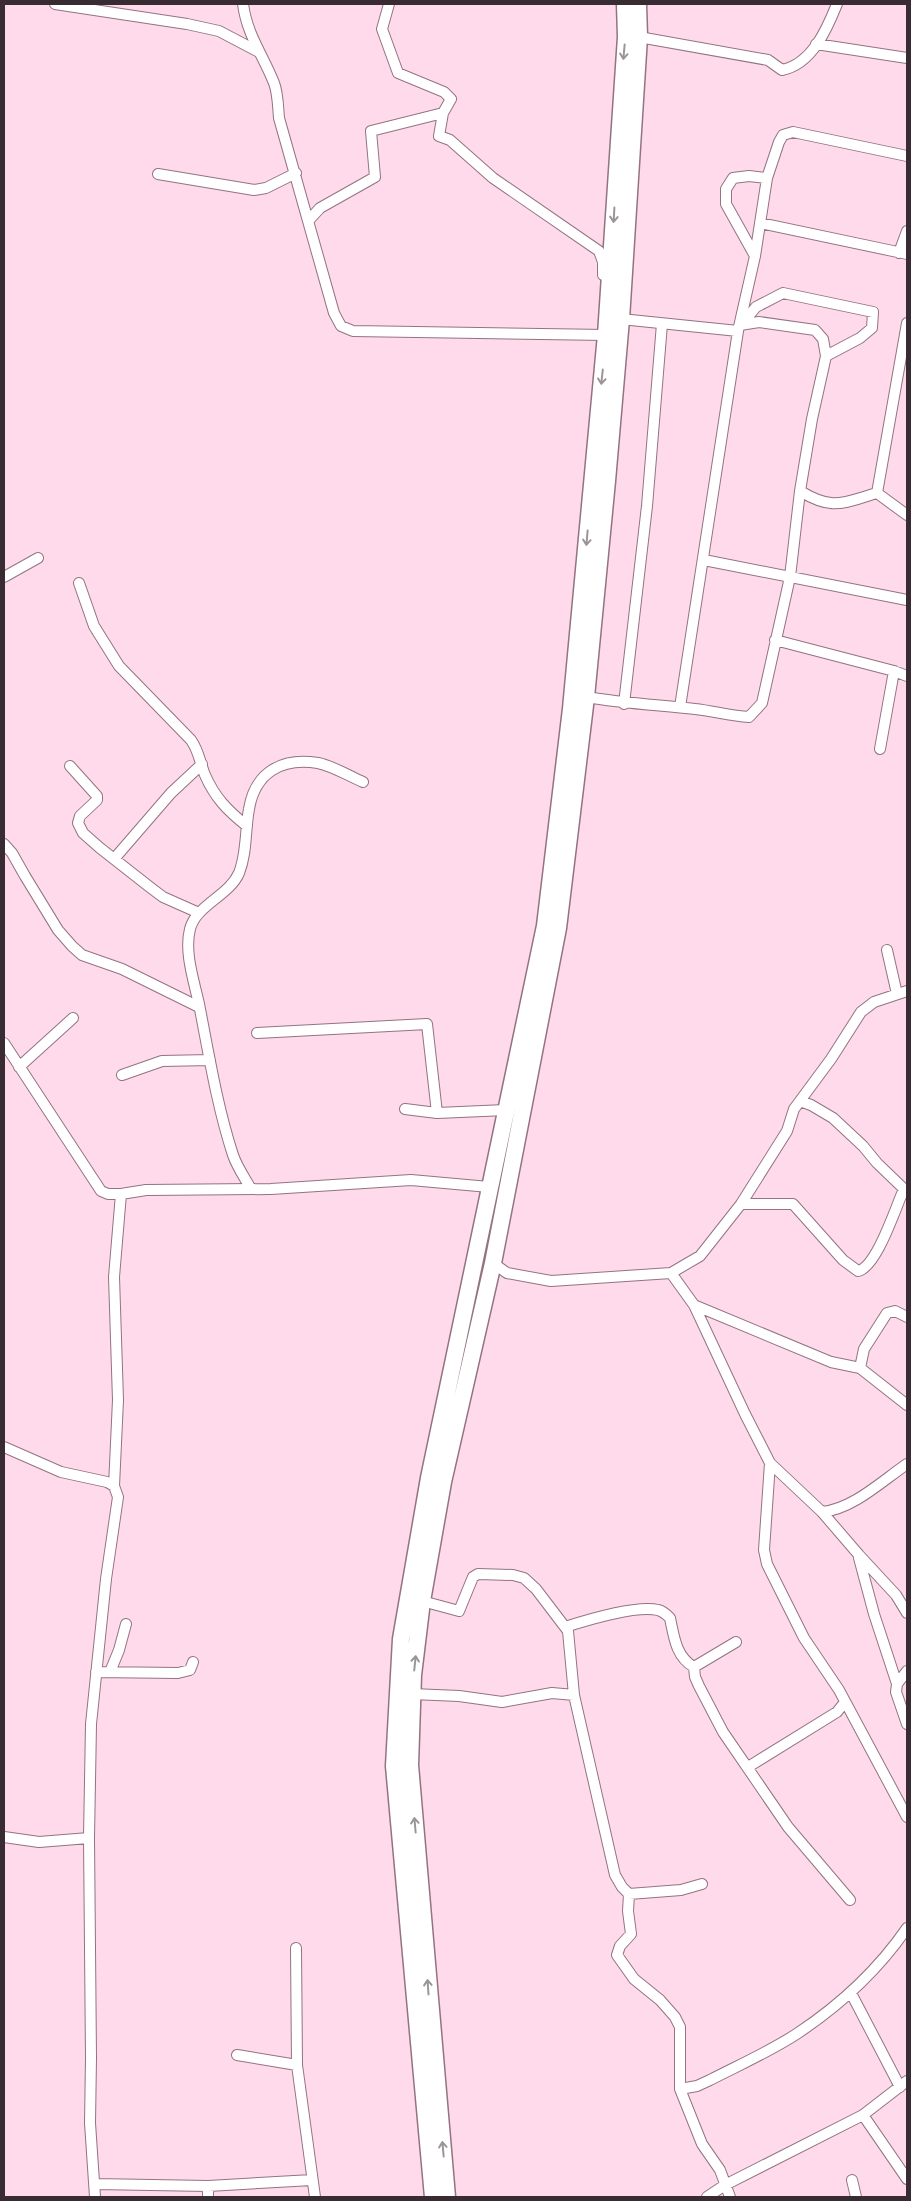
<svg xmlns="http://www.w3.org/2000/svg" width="911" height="2201" viewBox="0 0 911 2201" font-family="Raleway,sans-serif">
<rect width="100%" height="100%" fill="#fedaeb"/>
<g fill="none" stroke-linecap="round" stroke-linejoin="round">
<defs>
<path id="street" d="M55 4 187 24 219 31 257 51
M243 4C247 35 263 55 274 83 278 93 278 107 279 118L334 313 341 326 353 331 606 335
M389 4 382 29 398 73 444 92 451 99 443 113 439 136 450 140 493 178 599 251 603 262V275
M639 37 768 60 782 70C812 64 827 29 837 4
M816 44 907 58
M158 174 254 190 266 188 296 173
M309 220 320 208 375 177 371 131 443 113
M760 223 907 254
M899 253 907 231
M755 256 726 204V189L733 178 749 176 767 178
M621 319 738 331
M741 325 756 307 783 293 873 312 872 328 860 338 826 356
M800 491C833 511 842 503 877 493
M877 493 907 323
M877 493 907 515
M704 560 907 600
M4 577 38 558
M79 583 94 626 119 666 191 740C199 751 200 763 205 775 215 798 228 811 247 826
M775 640 894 671 907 676
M586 697C622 703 658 705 695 709 713 711 731 716 749 717L762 703 790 577 800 491 812 419 826 356 823 339 815 330 759 322 740 325
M624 704 647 506 662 324
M680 707 738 331 755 256 767 178 779 142 783 135 793 132 907 156
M880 749 894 671
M70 766 97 796V800L80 816 78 823 83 833 100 848 151 888 163 897 199 913
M4 844 12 853 25 876 58 930 72 946 82 955 122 969 199 1007
M114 859 171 793 202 764
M887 950 897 994
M257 1033 427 1024 437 1113
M4 1043 101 1191 108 1194H121L146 1190 271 1189 411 1180 489 1187
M19 1067 73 1018
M122 1075 162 1061 210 1060
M405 1109 437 1113 506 1110
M251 1189C245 1178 237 1167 233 1155 217 1106 209 1055 199 1004 194 981 184 952 190 929 196 905 229 896 239 873 247 853 245 830 249 809 255 773 281 757 318 763 333 766 349 776 363 782
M741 1204H793L843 1260 858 1271C877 1267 896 1206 904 1189L877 1163 863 1146 833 1118 811 1105 800 1101
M493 1263 507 1273 551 1281 671 1273 694 1305 745 1414 770 1463 822 1512 859 1555 896 1595 907 1613
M671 1273 700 1256 741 1204 787 1131 794 1109 831 1059 861 1012 874 1002 907 991
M694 1305 831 1362 860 1368 907 1405
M860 1368 864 1349 887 1313 895 1311 907 1317
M4 1447 61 1472 107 1482 114 1486
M770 1463 764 1550 767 1564 804 1638 839 1690 907 1817
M822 1512C853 1509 882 1481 907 1464
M859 1558 874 1614 897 1684 896 1692 907 1724
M422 1601 459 1611 473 1577 478 1574 513 1575 524 1578 536 1589 568 1631 574 1695 615 1875 622 1887 629 1894 681 1890 702 1884
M565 1627C587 1620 636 1605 658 1610 663 1611 667 1615 670 1618 674 1637 676 1657 694 1667
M736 1642 694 1667 695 1677 699 1686 723 1732 788 1827 850 1900
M96 1672 178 1673 190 1670 193 1662
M110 1672 119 1650 126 1624
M897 1684 907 1671
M412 1694 459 1696 502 1702 552 1693 574 1695
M748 1767 837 1712 845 1702
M4 1837 39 1842 89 1838
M629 1894 628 1911 631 1934 620 1946 617 1955 634 1979 660 2000 675 2017 680 2027V2089L702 2144 720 2170 730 2197
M296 1948 297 2065 315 2197
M851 1993 900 2087
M237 2055 297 2065
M680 2089 697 2086 710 2080C739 2065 771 2051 798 2033 840 2005 878 1970 907 1928
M863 2115 907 2179
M852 2180 856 2197
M95 2184 208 2186 312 2180
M208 2186V2197
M95 2197 90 2123 91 2058 89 1838 91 1724 106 1579 118 1497 114 1486 118 1400 114 1277 121 1194
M707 2197 725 2185 863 2115 907 2081"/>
<path id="primary" d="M433 2197 394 1766 401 1639 429 1478 545 926 571 709 606 335 626 37 625 4
M447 2197 410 1765 413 1675 422 1601 443 1482 493 1263 558 928 586 697 607 481 621 319 639 37 638 4"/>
</defs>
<use href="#street" stroke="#937382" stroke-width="12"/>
<use href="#primary" stroke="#937382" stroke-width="19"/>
<use href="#street" stroke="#fff" stroke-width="10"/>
<use href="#primary" stroke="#fff" stroke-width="16"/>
</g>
<defs><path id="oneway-shaft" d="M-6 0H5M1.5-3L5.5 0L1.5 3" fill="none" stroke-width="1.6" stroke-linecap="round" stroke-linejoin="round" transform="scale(1.25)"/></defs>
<g stroke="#9c9598">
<use href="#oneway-shaft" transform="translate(624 52) rotate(95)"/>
<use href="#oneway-shaft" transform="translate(614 215) rotate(93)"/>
<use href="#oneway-shaft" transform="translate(602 377) rotate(96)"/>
<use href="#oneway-shaft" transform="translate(587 538) rotate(95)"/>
<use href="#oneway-shaft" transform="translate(415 1663) rotate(-84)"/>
<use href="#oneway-shaft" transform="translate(415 1825) rotate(-95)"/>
<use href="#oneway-shaft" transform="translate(428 1987) rotate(-94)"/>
<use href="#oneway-shaft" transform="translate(443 2149) rotate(-95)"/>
</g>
<rect width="911" height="2201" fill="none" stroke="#382b31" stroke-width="10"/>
</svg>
